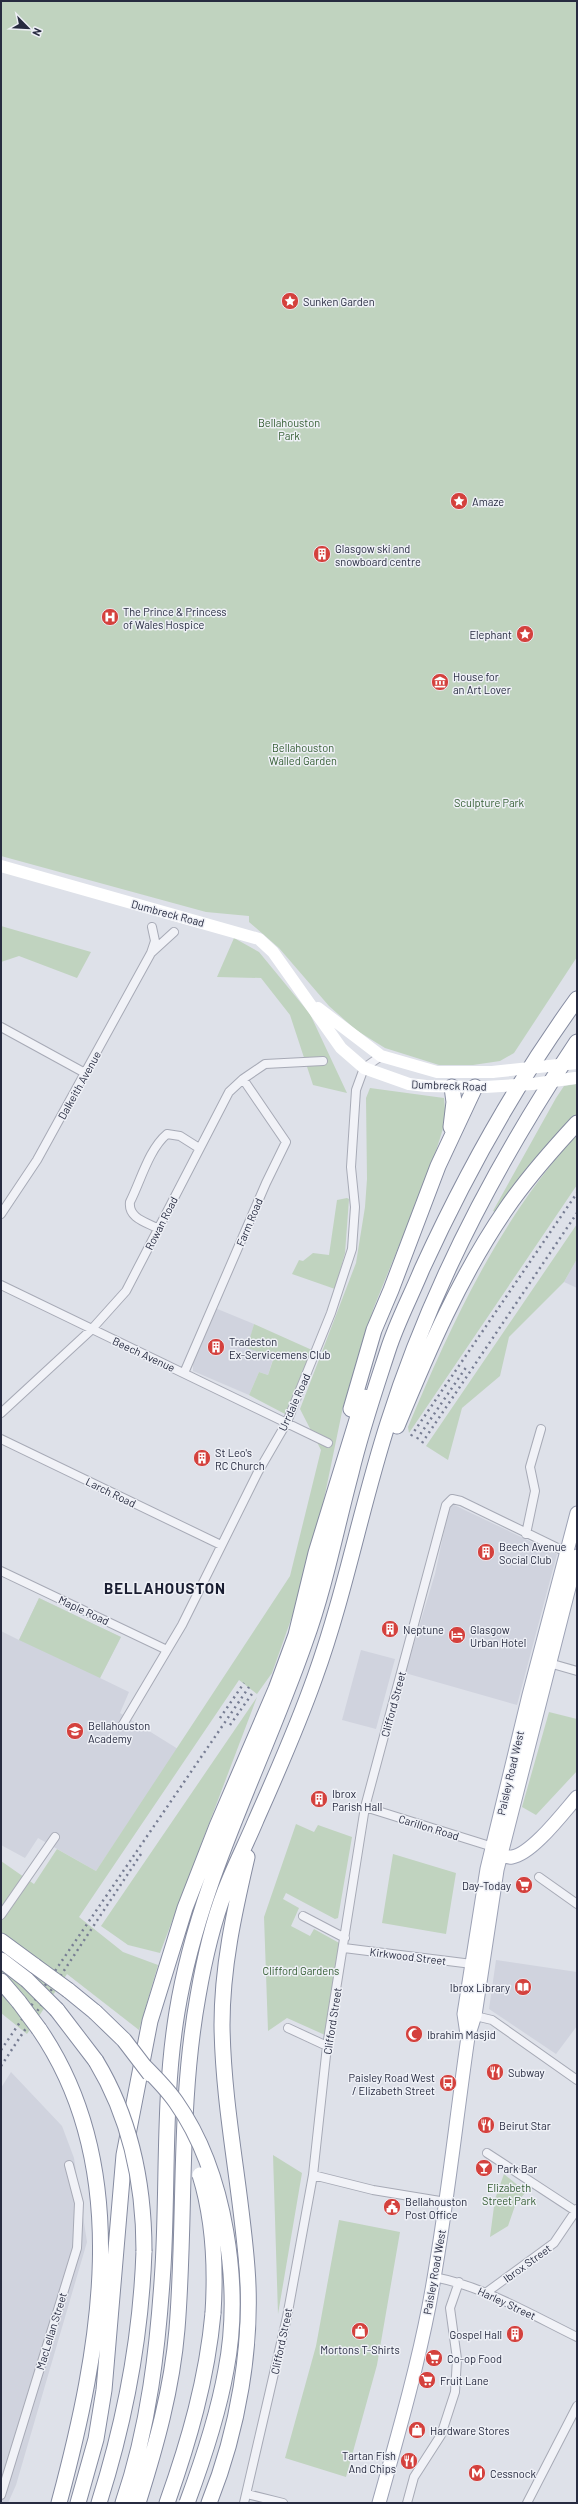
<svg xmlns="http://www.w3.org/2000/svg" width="578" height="2504" viewBox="0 0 578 2504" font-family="Barlow,sans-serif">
<rect width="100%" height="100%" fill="#dee1e9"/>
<path fill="#d0d3de" d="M577 1259V1288L564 1282Z
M215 1308 254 1324 248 1348 274 1356 268 1375 259 1372 249 1395 193 1371V1363Z
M450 1503 557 1554 517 1705 405 1673 435 1574Z
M39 1598 121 1637 100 1678 129 1692 120 1713 178 1749 96 1871 38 1838 25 1858 1 1845V1631L19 1640Z
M361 1650 395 1659 376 1729 342 1720Z
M496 1960 577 1972V2026L556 2054 489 2009Z
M11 2072 62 2126 74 2158 87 2242 16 2485 8 2503H1V2088Z"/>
<path fill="#c0d3bf" d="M1 1H577V957L514 1053 500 1061 473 1065H439L385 1048 356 1030 329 1006 279 948 249 922V916L206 912 1 856Z
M1 926 91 952 77 978 19 956 1 962Z
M234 938 259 952 310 1014 347 1093 313 1085 290 1015 261 978 217 977Z
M577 1084V1115L508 1200 499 1214 493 1211 556 1098 564 1086Z
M370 1088 444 1098 446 1119 431 1167 374 1307 343 1407 323 1504 299 1597 272 1673 257 1694 239 1680 79 1917 123 1952 158 1965 139 2030 67 1974 27 2034 1 2013V1861L34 1884 57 1849 96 1871 290 1576 321 1450 300 1409 356 1263 365 1207 367 1179 366 1098Z
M577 1134V1185L409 1433 408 1427C452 1322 500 1219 577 1134Z
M347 1198 349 1199 345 1253 335 1289 292 1274 299 1260 303 1261 313 1253 329 1255 337 1200Z
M577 1224V1259L564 1282 509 1337 500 1376 462 1408 448 1460 426 1446Z
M254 1324 312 1350 285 1414 249 1395 259 1372 268 1375 274 1357 247 1348Z
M39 1598 121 1637 100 1678 19 1640Z
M257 1697 160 1953 128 1945 101 1926Z
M549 1712 577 1719V1771L536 1815 522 1807Z
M296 1824 314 1832 318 1825 352 1837 338 1918 335 1919 286 1893 283 1899 299 1908 291 1926 310 1936 314 1929 341 1944 325 2035 287 2018 268 2031 264 1917Z
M393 1854 456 1873 446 1934 382 1923Z
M273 2155 302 2173 278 2314Z
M504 2174 526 2192 516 2203 508 2226 490 2237 495 2199Z
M339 2220 400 2232 377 2365 346 2477 285 2458 316 2346Z"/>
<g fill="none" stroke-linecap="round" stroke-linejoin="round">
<defs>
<path id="street" d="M152 927 155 941 151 953 174 932
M1 1027 85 1073
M1 1214 37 1160 151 953
M159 1229C146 1222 128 1218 130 1202 141 1180 149 1149 167 1134L180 1136 199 1148
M1 1285 328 1443
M184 1373 266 1183 286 1142 243 1079
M1 1413 91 1330 126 1291 229 1092 243 1079 265 1064 323 1061
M1 1439 221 1545
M526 1534 535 1491 530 1467 541 1429
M1 1571 167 1650
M549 1663 577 1671
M122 1726 182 1625 258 1472 287 1422 331 1313 352 1249 355 1207 351 1167 356 1090 364 1068 381 1056
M365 1807 493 1847
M539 1877 577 1904
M1 1915 55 1837
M303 1916 345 1938
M344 1948 472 1964
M471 2015 492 2020 577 2080
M288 2028 327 2046
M487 2153 577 2212
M313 2175 373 2190 446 2202
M434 2277C485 2287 530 2314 577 2337
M487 2292 554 2243 577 2209
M247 2494 283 2503
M1 2495 77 2248 79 2203 69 2165
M244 2503 287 2317 313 2175 327 2046 365 1807 446 1505 452 1499 461 1501 570 1554
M407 2503 414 2477 441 2435 455 2392 457 2359 450 2308 459 2282
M527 2503 577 2406"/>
<path id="primary" d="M495 1849C500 1854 505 1858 512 1857 532 1854 563 1813 577 1797
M467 2034 464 2014 487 1869 529 1695 577 1513
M379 2503C397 2438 416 2373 429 2306 446 2217 455 2127 468 2037L475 2015 497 1870 577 1556"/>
<path id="highway" d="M451 1127 454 1102 452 1087
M351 1409 374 1330 391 1290 438 1166 475 1087
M397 1426C428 1351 460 1276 506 1209 527 1178 552 1150 577 1123
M1 1941 35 1966
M1 1960 27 1980
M1 1981 19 2002
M68 1990 95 2012
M57 2010 96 2061
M39 2029C135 2169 100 2350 59 2503
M78 2503 96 2439 104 2390 124 2155 150 2021 185 1908 217 1826 276 1689 296 1635 316 1553 364 1397
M99 2503C125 2421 141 2338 144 2251
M123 2503C149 2427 158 2347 163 2267 168 2182 163 2097 177 2012 198 1882 262 1766 305 1642 325 1587 336 1529 351 1473 361 1431 375 1390 388 1350 397 1322 411 1296 422 1269 465 1175 516 1083 577 999
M138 2503C156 2446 172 2389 177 2329 186 2219 178 2106 198 1996 204 1961 212 1925 225 1891 234 1867 246 1844 256 1820 277 1773 298 1725 315 1677 345 1594 361 1507 388 1423 431 1287 498 1160 577 1042
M167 2503C189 2441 207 2379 213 2313
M209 2503C238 2431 253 2345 247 2268 241 2187 223 2107 222 2025 222 1967 234 1913 247 1857"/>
</defs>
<use href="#street" stroke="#a7aab6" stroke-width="10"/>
<use href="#primary" stroke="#9da2b5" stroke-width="15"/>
<use href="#highway" stroke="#858ba0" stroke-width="17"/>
<use href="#street" stroke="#f1f2f7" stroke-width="8"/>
<path stroke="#fff" stroke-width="12" d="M1 866 259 939 273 952 341 1048 364 1068 409 1084 426 1086 482 1087
M318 1008 381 1056 437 1072H492"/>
<use href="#primary" stroke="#fff" stroke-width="13"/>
<use href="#highway" stroke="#fff" stroke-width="15"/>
<path stroke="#777d93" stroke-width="2.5" stroke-dasharray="2 4" stroke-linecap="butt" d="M411 1436 577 1193
M417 1439 467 1366
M422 1443 577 1213
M220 1718 244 1683
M230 1725 254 1691
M1 2050 249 1687
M1 2066 143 1851"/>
<defs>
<path id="highway-bridge" d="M35 1966 68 1990
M27 1980 57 2010
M19 2002 39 2029
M95 2012 124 2040 150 2074
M96 2061C131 2119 144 2184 144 2251
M144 2066C156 2078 167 2089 176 2102 226 2173 242 2287 226 2370 218 2415 203 2460 187 2503
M200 2175C214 2220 216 2266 213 2313"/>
</defs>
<use href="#highway-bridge" stroke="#858ba0" stroke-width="17" stroke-linecap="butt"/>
<path stroke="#fff" stroke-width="12" d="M492 1072 577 1063
M485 1087 533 1084 575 1078"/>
<use href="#highway-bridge" stroke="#fff" stroke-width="15"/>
</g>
<defs>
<symbol id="sight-disc" viewBox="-11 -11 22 22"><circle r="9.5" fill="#d4413d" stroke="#eef0f6"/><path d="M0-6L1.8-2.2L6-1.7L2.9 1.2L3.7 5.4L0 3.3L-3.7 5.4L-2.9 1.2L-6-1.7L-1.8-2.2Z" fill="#fff"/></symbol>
<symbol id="building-disc" viewBox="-11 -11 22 22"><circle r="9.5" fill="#d4413d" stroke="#eef0f6"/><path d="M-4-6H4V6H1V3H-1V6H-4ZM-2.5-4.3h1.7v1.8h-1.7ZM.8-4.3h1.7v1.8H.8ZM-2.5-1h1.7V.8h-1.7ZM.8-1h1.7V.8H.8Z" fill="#fff"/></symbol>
<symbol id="hospital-disc" viewBox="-11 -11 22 22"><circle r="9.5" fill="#d4413d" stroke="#eef0f6"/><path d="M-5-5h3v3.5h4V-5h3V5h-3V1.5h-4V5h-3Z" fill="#fff"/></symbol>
<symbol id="museum-disc" viewBox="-11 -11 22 22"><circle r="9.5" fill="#d4413d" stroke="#eef0f6"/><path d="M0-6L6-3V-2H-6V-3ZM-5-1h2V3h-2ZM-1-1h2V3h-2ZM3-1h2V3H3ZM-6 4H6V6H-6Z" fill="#fff"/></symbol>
<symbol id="hotel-disc" viewBox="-11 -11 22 22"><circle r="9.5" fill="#d4413d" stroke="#eef0f6"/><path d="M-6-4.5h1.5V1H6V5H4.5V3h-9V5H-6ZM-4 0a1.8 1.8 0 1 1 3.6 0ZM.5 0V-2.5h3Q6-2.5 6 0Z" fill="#fff"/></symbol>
<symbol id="school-disc" viewBox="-11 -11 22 22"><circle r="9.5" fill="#d4413d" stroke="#eef0f6"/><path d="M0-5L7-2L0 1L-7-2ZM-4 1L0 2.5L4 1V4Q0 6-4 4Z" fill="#fff"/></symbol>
<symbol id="supermarket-disc" viewBox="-11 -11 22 22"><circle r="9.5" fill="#d4413d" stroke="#eef0f6"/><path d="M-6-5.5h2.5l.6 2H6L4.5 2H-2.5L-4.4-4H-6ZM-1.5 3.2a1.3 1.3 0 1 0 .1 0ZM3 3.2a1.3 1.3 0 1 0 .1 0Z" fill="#fff"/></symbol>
<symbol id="library-disc" viewBox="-11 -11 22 22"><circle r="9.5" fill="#d4413d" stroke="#eef0f6"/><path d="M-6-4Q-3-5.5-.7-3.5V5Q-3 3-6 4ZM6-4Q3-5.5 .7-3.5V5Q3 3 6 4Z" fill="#fff"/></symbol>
<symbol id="mosque-disc" viewBox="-11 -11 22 22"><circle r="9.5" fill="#d4413d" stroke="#eef0f6"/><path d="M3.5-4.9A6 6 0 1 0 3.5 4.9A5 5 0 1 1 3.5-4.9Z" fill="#fff"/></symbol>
<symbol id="restaurant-disc" viewBox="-11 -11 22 22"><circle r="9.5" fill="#d4413d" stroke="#eef0f6"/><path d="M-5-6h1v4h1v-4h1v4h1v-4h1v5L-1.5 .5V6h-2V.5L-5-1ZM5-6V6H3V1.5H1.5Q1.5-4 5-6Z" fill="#fff"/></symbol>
<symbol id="bus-disc" viewBox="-11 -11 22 22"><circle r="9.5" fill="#d4413d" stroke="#eef0f6"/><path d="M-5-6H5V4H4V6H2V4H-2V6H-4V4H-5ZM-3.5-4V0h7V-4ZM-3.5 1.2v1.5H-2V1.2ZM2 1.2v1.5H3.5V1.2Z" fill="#fff"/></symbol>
<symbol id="bar-disc" viewBox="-11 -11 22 22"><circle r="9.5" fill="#d4413d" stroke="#eef0f6"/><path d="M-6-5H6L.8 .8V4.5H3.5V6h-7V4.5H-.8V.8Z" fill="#fff"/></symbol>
<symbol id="civic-disc" viewBox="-11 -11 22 22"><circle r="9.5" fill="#d4413d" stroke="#eef0f6"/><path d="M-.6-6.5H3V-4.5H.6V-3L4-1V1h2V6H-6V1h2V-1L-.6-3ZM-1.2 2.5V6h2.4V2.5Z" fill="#fff"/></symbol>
<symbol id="shop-disc" viewBox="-11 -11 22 22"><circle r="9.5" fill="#d4413d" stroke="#eef0f6"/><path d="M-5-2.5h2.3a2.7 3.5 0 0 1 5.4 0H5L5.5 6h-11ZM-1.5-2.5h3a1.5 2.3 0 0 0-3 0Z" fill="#fff"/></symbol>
<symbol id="metro-disc" viewBox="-11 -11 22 22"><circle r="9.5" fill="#d4413d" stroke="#eef0f6"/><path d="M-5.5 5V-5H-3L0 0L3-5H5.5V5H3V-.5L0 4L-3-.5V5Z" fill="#fff"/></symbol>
</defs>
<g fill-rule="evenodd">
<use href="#sight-disc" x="280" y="291" width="20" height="20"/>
<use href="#sight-disc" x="449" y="491" width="20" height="20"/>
<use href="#building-disc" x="312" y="544" width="20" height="20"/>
<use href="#hospital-disc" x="100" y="607" width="20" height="20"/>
<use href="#sight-disc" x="515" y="624" width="20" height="20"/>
<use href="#museum-disc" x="430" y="672" width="20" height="20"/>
<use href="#building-disc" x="206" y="1337" width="20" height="20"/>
<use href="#building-disc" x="192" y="1448" width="20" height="20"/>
<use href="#building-disc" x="476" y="1542" width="20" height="20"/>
<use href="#building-disc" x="380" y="1619" width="20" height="20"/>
<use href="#hotel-disc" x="447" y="1625" width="20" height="20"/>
<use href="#school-disc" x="65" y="1721" width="20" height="20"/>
<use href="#building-disc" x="309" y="1789" width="20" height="20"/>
<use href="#supermarket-disc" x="514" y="1875" width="20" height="20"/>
<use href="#library-disc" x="513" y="1977" width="20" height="20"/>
<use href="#mosque-disc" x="404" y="2024" width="20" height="20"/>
<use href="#restaurant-disc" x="485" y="2062" width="20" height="20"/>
<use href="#bus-disc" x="438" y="2073" width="20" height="20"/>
<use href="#restaurant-disc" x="476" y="2115" width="20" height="20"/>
<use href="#bar-disc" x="474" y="2158" width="20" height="20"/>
<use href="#civic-disc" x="382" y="2197" width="20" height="20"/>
<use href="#shop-disc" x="350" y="2321" width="20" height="20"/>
<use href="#building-disc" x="505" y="2324" width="20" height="20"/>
<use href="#supermarket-disc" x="424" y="2348" width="20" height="20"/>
<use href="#supermarket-disc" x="417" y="2370" width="20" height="20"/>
<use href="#shop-disc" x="407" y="2420" width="20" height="20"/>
<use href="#restaurant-disc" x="399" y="2451" width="20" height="20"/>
<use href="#metro-disc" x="467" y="2463" width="20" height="20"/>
</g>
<g text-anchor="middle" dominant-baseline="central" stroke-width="3" stroke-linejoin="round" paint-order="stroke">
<g font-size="11" fill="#272b40" stroke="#eef0f6" text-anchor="start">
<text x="303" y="301">Sunken Garden</text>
<text x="472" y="501">Amaze</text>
<text x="335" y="548">Glasgow ski and<tspan x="335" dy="13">snowboard centre</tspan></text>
<text x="123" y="611">The Prince &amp; Princess<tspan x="123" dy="13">of Wales Hospice</tspan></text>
<text x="512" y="634" text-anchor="end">Elephant</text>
<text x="453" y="676">House for<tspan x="453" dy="13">an Art Lover</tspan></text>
<text x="229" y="1341">Tradeston<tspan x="229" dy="13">Ex-Servicemens Club</tspan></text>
<text x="215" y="1452">St Leo's<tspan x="215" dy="13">RC Church</tspan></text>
<text x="499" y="1546">Beech Avenue<tspan x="499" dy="13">Social Club</tspan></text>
<text x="403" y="1629">Neptune</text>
<text x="470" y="1629">Glasgow<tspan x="470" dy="13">Urban Hotel</tspan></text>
<text x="88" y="1725">Bellahouston<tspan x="88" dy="13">Academy</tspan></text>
<text x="332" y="1793">Ibrox<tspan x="332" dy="13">Parish Hall</tspan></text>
<text x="511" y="1885" text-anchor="end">Day-Today</text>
<text x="510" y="1987" text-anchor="end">Ibrox Library</text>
<text x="427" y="2034">Ibrahim Masjid</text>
<text x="508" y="2072">Subway</text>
<text x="435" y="2077" text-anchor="end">Paisley Road West<tspan x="435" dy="13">/ Elizabeth Street</tspan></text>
<text x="499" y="2125">Beirut Star</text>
<text x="497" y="2168">Park Bar</text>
<text x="405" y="2201">Bellahouston<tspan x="405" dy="13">Post Office</tspan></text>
<text x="502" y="2334" text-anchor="end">Gospel Hall</text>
<text x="360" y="2349" text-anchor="middle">Mortons T-Shirts</text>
<text x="447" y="2358">Co-op Food</text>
<text x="440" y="2380">Fruit Lane</text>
<text x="430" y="2430">Hardware Stores</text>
<text x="396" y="2455" text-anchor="end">Tartan Fish<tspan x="396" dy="13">And Chips</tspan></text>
<text x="490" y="2473">Cessnock</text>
</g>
<g font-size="11" fill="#345d33" stroke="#eef0f6">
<text x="289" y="422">Bellahouston<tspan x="289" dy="13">Park</tspan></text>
<text x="303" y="747">Bellahouston<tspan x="303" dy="13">Walled Garden</tspan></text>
<text x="489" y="802">Sculpture Park</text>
<text x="301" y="1970">Clifford Gardens</text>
<text x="509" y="2187">Elizabeth<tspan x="509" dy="13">Street Park</tspan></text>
</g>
<g font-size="11" fill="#272b40" stroke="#eef0f6">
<text transform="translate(168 913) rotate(15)">Dumbreck Road</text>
<text transform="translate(79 1085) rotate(-61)">Dalkeith Avenue</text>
<text transform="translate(449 1085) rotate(2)">Dumbreck Road</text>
<text transform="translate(249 1222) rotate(-67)">Farm Road</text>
<text transform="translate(161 1223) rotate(-63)">Rowan Road</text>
<text transform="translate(144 1354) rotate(25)">Beech Avenue</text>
<text transform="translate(294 1402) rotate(-66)">Urrdale Road</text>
<text transform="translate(111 1492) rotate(26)">Larch Road</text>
<text transform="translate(84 1610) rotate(25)">Maple Road</text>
<text transform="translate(393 1704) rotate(-75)">Clifford Street</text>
<text transform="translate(510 1773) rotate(-77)">Paisley Road West</text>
<text transform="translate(429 1827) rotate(17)">Carillon Road</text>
<text transform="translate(408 1956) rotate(7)">Kirkwood Street</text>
<text transform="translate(332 2021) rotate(-81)">Clifford Street</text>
<text transform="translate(527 2263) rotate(-36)">Ibrox Street</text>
<text transform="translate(434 2272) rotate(-80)">Paisley Road West</text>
<text transform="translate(507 2303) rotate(25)">Harley Street</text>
<text transform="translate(51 2331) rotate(-73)">MacLellan Street</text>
<text transform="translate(281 2341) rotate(-78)">Clifford Street</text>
</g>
<g font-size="15" font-weight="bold" letter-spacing="1" fill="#191d31" stroke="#eef0f6">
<text x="165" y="1588">BELLAHOUSTON</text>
</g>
</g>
<rect width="578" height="2504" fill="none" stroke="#272b40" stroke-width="4"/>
<g transform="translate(28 28) rotate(114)" stroke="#eef0f6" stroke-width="3" paint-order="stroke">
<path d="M0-3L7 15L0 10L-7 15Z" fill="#272b40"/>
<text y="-6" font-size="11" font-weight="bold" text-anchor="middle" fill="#272b40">N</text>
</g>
</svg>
